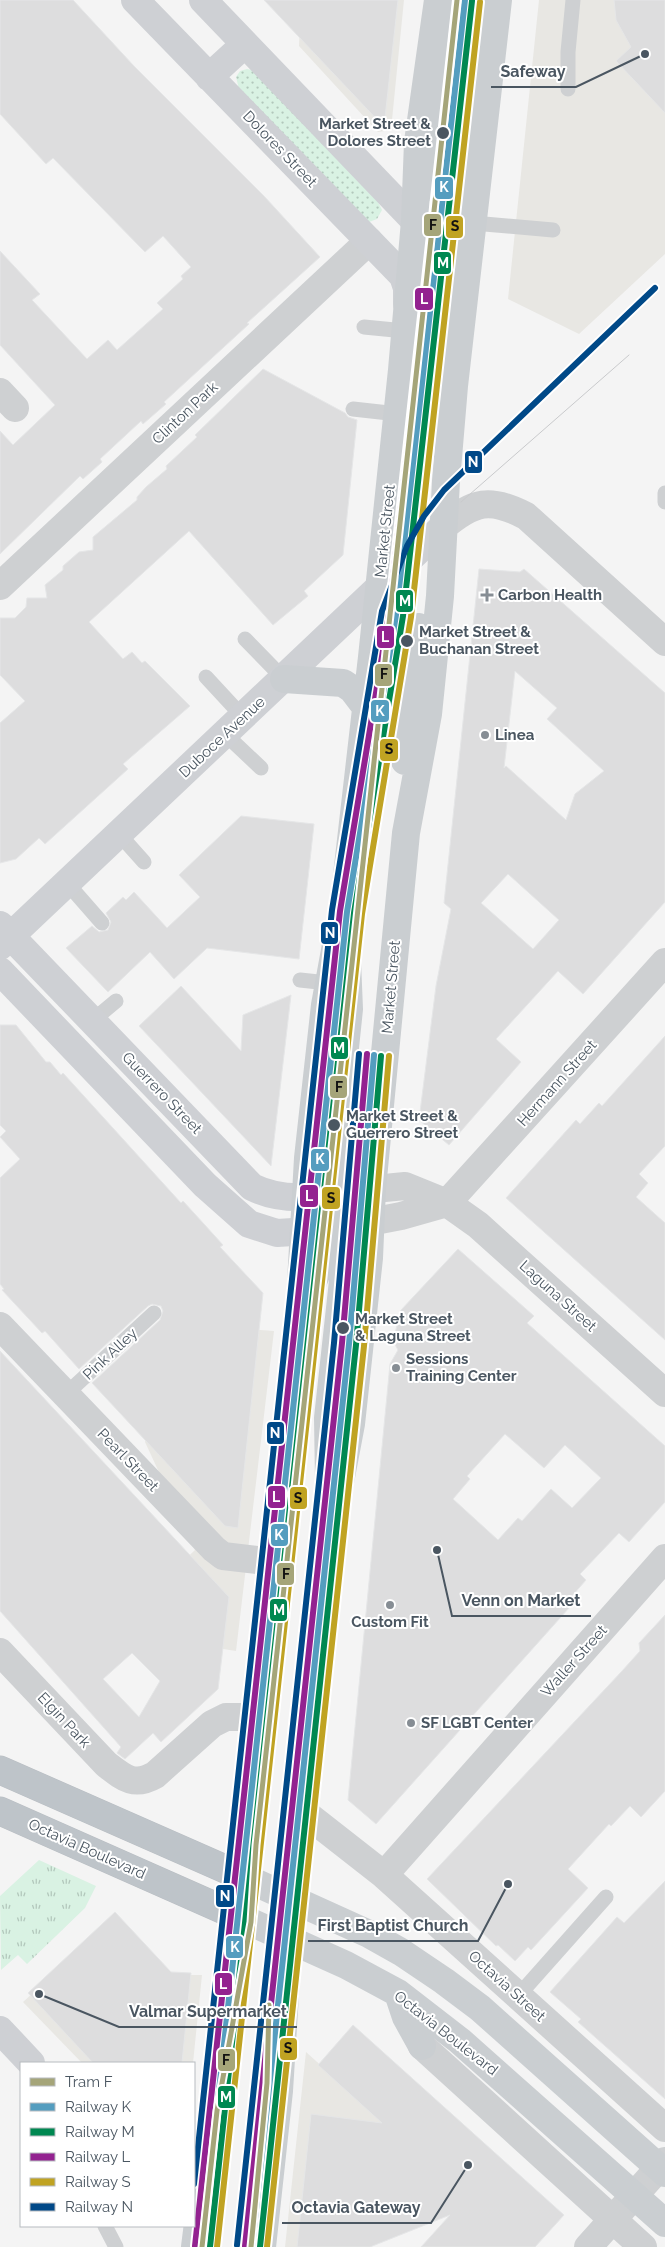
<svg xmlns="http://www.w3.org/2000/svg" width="665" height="2247" viewBox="0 0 665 2247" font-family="Raleway,sans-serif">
<defs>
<pattern id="grass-dots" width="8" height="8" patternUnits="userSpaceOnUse" patternTransform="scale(1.25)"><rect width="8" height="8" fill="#d9f2e3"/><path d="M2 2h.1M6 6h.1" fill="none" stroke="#b2c7bb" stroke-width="1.8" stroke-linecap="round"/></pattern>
<pattern id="park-tufts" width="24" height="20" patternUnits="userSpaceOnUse" patternTransform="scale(1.25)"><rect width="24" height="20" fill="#d9f2e3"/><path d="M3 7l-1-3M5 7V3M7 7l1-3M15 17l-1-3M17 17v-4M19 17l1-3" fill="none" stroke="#b2c7bb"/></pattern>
</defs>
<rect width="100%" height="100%" fill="#f4f4f4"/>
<path fill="#e8e7e3" d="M301 0H404L391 130 378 132 299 46Z
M539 0H665V254L579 334 508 299Z
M184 1324 274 1331 236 1651 140 1636 144 1599 195 1550 145 1442Z
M54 1974 136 2063H82L23 2002Z
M161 1975H202L193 2063H149Z
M306 2052 387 2125 359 2247H285Z"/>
<path fill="url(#grass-dots)" d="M247 69 252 70 378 202 382 210 377 219 369 222 239 89 236 77 240 71Z"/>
<path fill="url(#park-tufts)" d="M39 1860 96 1886 85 1908 27 1964 18 1955 1 1970 0 1896Z"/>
<path fill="#ddddde" stroke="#e5e6e7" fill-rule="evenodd" d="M0 0H73L134 66 264 196 320 257 247 323 249 324 164 402 166 404 143 424 141 421 100 459 102 462 83 479 80 476 0 554V431L13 445 55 405 0 345V251L40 294 32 300 87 359 108 340 117 350 163 309 157 303 183 279 181 276 191 267 163 236 145 252 53 158 46 164 0 114Z
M264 0H398L384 127Z
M614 0H665V113L616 61 631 47 616 20Z
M263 369 345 413 348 417 357 420 343 555 304 591 308 596 273 625 189 531 89 622 123 659 132 652 142 663 145 661 190 706 123 764 128 769 45 844 39 838 16 859 0 863V723L25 701 0 675V618H15L26 607 27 598H47L45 585 63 570V566L79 552 93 550V537L137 500V497L146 487 167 469 166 466 197 437 195 435Z
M479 569 520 572 524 569 665 693V902L583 994 558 971 496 1039 521 1062 449 1145 419 1120 436 986 451 909 444 903ZM515 671 557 708 547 719 604 771 575 794 566 820 506 766 504 768ZM508 874 559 920 533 949 481 903Z
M241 816 314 824 299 959 207 948 174 979 150 952 108 992 66 948 92 926 99 932 108 930 111 922 106 913 123 897 126 900 134 892 167 928 200 897 179 875Z
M181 986 241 1051 243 1015 291 995 271 1166 139 1026Z
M0 1025H16L46 1062H50L61 1075 63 1073 181 1203 183 1201 204 1224 223 1245 220 1247 263 1293 238 1528 225 1526 92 1383 160 1320 163 1311 161 1306 152 1304 148 1306 79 1369 45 1331 42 1333 2 1290 4 1289 0 1284V1178L20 1159 0 1137 6 1131 0 1125Z
M665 1036V1146L639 1174 648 1183 636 1197 665 1223V1340L506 1198 576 1120 580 1124 599 1103 602 1106Z
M458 1249 534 1316 527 1323 665 1446V1502L629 1542 619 1533 580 1574 586 1580 565 1604 569 1608 376 1824 348 1800 390 1364 398 1350 393 1341 401 1310ZM505 1434 544 1468 565 1445 601 1478 572 1508 551 1489 522 1521 518 1518 498 1540 453 1499 470 1479 467 1476Z
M0 1351 229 1597 218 1689 161 1742 153 1733 125 1759 117 1753 121 1747 0 1611ZM132 1653 160 1681 139 1717 103 1679Z
M665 1615V1791L641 1817 630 1806 611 1826 609 1824 568 1869 588 1888 531 1950 528 1947 515 1961 498 1945 496 1946 427 1879 622 1671 640 1651 639 1643Z
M665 1881V2099L578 2022 581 2019 550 1992 617 1917 624 1923Z
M115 1912 171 1972 191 1973 182 2063H93L28 1993Z
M353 2025 564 2215 535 2247H421L450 2215 370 2247H297L311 2114 382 2123 318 2065Z"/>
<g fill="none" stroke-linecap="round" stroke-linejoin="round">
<defs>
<path id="highway" d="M0 1770 241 1876
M0 1811 235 1915"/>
</defs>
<use href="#highway" stroke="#b9bec3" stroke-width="29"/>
<path stroke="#ced0d2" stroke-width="15" d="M568 89V52L573 0
M473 223 553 230
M364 327 405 331
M353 409 398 414
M665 493V502
M245 639 284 679
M206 677 243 717
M225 734 261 768
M119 834 144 862
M67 883 102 923
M300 980 328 983
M92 1021 116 1001
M65 1395 154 1313
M518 1996 606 1897
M105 2226 116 2247"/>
<path stroke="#ced0d2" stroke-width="28" d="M0 392 15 408
M443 527C474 501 490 497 526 516L665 642
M0 586 369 241
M354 1191 405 1186 447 1203 478 1225 665 1393
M349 1226 401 1216 447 1203 665 962
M0 1326 214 1549 223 1556 273 1562
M0 1652 106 1764C124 1778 134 1787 155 1775L212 1724 226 1717H257
M301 1810 384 1875 665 2128
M384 1875 665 1558
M422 2046 643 2247
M588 2247 665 2161"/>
<path stroke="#ced0d4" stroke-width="28" d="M135 0 403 276 407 288V304
M203 0 415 221
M209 77 245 44
M0 925 252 1187C276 1199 304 1199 330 1194
M0 946 443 527
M0 971 205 1185 249 1224 277 1233 326 1230
M0 2030 31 2063"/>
<path stroke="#caced1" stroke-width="28" d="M425 188C445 128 450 68 450 4
M415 221C428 235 451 254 454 276 455 283 455 292 455 300
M284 679 343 683 352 689 365 706
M405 761V742L418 627
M308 1295 322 1259 326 1230 349 1009 346 937
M329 1481 328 1418 349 1226 354 1191 366 1163
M241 1876 369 1934 401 1952 444 1981 480 2008 665 2173
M235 1915 346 1965 398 1993 460 2041 665 2223
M398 1993 406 2017 422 2046
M195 2247 248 1825 257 1717 299 1318 308 1158 325 1005 344 901 372 657 402 370 415 221 418 142 438 0
M262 2247 279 2091 291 1899 330 1535 351 1424 369 1258 372 1189 406 833 428 714 440 596 446 481 454 386 498 0"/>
<use href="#highway" stroke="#bec4c9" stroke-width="28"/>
<path stroke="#c9cacc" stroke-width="1" d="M461 502 629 355"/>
<defs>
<path id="rail-1" d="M202 2247 347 912 396 615 465 0
M252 2247 349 1344 374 1055"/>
<path id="rail-2" d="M210 2247 354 913 403 616 472 1
M260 2247 356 1345 381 1056"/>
<path id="rail-3" d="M195 2246 340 911 389 614 457 0
M245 2246 342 1343 367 1054"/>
<path id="rail-4" d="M217 2247 362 914 411 617 480 2
M267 2247 364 1346 389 1056"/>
<path id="rail-5" d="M194 2184 332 910 382 611 407 546 424 516 444 490 655 288
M237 2245 334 1343 359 1054"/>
</defs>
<use href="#rail-1" stroke="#fff" stroke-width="10"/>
<use href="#rail-2" stroke="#fff" stroke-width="10"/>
<use href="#rail-3" stroke="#fff" stroke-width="10"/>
<use href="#rail-4" stroke="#fff" stroke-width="10"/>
<use href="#rail-5" stroke="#fff" stroke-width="10"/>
<use href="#rail-1" stroke="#549dbf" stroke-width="6"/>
<use href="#rail-2" stroke="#008851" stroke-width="6"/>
<use href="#rail-3" stroke="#932290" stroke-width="6"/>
<use href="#rail-4" stroke="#c0a322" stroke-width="6"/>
<use href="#rail-5" stroke="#004988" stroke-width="6"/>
<defs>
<path id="tram-1" d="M202 2247 217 2111 251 1922 256 1845 457 0
M251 2247 267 2083 269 2005"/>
</defs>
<use href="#tram-1" stroke="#fff" stroke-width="9"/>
<use href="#tram-1" stroke="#a5a579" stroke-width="5"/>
</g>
<g fill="#4a5661" stroke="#fff" stroke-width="2">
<circle cx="443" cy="133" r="7"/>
<circle cx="407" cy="641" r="7"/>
<circle cx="334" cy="1125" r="7"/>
<circle cx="343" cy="1328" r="7"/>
</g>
<g fill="#868d94" stroke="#fff" stroke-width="2">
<path d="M484.5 587.5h5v5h5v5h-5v5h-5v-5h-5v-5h5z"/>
<circle cx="485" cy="735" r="5"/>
<circle cx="396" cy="1368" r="5"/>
<circle cx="390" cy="1605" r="5"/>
<circle cx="411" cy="1723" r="5"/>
</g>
<g text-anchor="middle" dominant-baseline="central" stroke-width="4" stroke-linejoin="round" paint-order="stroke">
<g font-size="15" font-weight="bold" fill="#4a5661" stroke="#fff" text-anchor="start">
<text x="431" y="124" text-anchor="end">Market Street &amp;<tspan x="431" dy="17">Dolores Street</tspan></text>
<text x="419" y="632">Market Street &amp;<tspan x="419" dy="17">Buchanan Street</tspan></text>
<text x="346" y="1116">Market Street &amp;<tspan x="346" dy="17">Guerrero Street</tspan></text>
<text x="355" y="1319">Market Street<tspan x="355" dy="17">&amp; Laguna Street</tspan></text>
</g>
<g font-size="15" fill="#4a5661" stroke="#fff">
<text transform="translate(280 149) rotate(46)">Dolores Street</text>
<text transform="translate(185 413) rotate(-43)">Clinton Park</text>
<text transform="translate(385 531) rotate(-84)">Market Street</text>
<text transform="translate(222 737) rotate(-43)">Duboce Avenue</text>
<text transform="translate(391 987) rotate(-85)">Market Street</text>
<text transform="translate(557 1083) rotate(-48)">Hermann Street</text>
<text transform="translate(162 1093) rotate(46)">Guerrero Street</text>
<text transform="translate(558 1296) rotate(42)">Laguna Street</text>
<text transform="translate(110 1354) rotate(-43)">Pink Alley</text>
<text transform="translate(128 1460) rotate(46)">Pearl Street</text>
<text transform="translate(574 1661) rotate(-48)">Waller Street</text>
<text transform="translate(64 1720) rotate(47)">Elgin Park</text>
<text transform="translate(87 1849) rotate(24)">Octavia Boulevard</text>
<text transform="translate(507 1986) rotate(42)">Octavia Street</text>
<text transform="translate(446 2033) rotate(38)">Octavia Boulevard</text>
</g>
<g font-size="15" font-weight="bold" fill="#4a5661" stroke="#fff" text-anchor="start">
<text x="498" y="595">Carbon Health</text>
<text x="495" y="735">Linea</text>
<text x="406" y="1359">Sessions<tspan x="406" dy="17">Training Center</tspan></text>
<text x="390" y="1622" text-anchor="middle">Custom Fit</text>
<text x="421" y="1723">SF LGBT Center</text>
</g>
</g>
<path fill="none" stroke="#4a5661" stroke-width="2" d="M645 54L576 87H491M437 1550L452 1616H591M508 1884L478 1941H308M39 1994L119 2027H297M468 2165L431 2223H282"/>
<g fill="#4a5661" stroke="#fff" stroke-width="2">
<circle cx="645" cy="54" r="5"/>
<circle cx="437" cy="1550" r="5"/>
<circle cx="508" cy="1884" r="5"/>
<circle cx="39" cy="1994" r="5"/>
<circle cx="468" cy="2165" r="5"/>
</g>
<g font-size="16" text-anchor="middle" font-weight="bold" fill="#4a5661" stroke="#fff" stroke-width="4" stroke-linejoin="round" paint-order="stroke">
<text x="533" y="77">Safeway</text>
<text x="521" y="1606">Venn on Market</text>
<text x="393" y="1931">First Baptist Church</text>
<text x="208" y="2017">Valmar Supermarket</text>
<text x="356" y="2213">Octavia Gateway</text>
</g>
<g stroke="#fff" stroke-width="2">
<rect x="434" y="176" width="20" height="24" rx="5" fill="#549dbf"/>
<rect x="423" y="213" width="19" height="24" rx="5" fill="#a5a579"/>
<rect x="445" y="215" width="19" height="24" rx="5" fill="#c0a322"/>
<rect x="433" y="251" width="19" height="24" rx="5" fill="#008851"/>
<rect x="414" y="287" width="20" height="24" rx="5" fill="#932290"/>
<rect x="464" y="450" width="19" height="24" rx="5" fill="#004988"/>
<rect x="395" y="589" width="19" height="24" rx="5" fill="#008851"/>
<rect x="376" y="625" width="19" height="24" rx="5" fill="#932290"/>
<rect x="374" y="663" width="19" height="24" rx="5" fill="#a5a579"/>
<rect x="370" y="699" width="20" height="24" rx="5" fill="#549dbf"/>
<rect x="379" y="738" width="20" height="24" rx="5" fill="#c0a322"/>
<rect x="320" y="921" width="19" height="24" rx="5" fill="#004988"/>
<rect x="330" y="1036" width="19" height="24" rx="5" fill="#008851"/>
<rect x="329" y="1075" width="19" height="24" rx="5" fill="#a5a579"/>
<rect x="310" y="1148" width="20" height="24" rx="5" fill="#549dbf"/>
<rect x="299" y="1184" width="20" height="24" rx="5" fill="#932290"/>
<rect x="321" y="1186" width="20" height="24" rx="5" fill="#c0a322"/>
<rect x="266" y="1421" width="19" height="24" rx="5" fill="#004988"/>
<rect x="267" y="1485" width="19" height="24" rx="5" fill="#932290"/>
<rect x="289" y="1486" width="19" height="24" rx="5" fill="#c0a322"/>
<rect x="270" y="1523" width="19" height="24" rx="5" fill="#549dbf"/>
<rect x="276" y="1562" width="19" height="24" rx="5" fill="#a5a579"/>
<rect x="269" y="1598" width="19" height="24" rx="5" fill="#008851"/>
<rect x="215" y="1884" width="20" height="24" rx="5" fill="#004988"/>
<rect x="225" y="1935" width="19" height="24" rx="5" fill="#549dbf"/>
<rect x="214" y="1972" width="19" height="24" rx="5" fill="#932290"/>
<rect x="279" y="2037" width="19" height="24" rx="5" fill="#c0a322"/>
<rect x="217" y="2048" width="19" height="24" rx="5" fill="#a5a579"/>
<rect x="217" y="2085" width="19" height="24" rx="5" fill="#008851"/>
</g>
<g font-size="14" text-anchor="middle" font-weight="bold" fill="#fff">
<text x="444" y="192">K</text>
<text x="443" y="268">M</text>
<text x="424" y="304">L</text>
<text x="473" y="467">N</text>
<text x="405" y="606">M</text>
<text x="385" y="642">L</text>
<text x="380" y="716">K</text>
<text x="330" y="938">N</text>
<text x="339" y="1053">M</text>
<text x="320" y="1164">K</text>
<text x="309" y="1201">L</text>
<text x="275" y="1438">N</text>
<text x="276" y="1502">L</text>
<text x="279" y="1540">K</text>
<text x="279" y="1615">M</text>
<text x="225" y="1901">N</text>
<text x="235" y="1952">K</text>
<text x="223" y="1989">L</text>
<text x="226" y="2102">M</text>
</g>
<g font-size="14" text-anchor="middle" font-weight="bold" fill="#111">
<text x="433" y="230">F</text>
<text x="455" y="231">S</text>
<text x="384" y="679">F</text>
<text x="389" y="754">S</text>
<text x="339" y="1092">F</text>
<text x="331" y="1203">S</text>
<text x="298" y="1503">S</text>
<text x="286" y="1579">F</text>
<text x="288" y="2053">S</text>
<text x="226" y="2065">F</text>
</g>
<rect x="20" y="2062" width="175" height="165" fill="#ffffff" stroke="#b7bbc0"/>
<rect x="30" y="2078" width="25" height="8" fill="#a5a579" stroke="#b7bbc0"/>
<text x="65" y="2087" font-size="15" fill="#4a5661">Tram F</text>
<rect x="30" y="2103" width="25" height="8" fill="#549dbf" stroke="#b7bbc0"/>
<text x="65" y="2112" font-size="15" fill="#4a5661">Railway K</text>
<rect x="30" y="2128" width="25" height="8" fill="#008851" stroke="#b7bbc0"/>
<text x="65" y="2137" font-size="15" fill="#4a5661">Railway M</text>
<rect x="30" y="2153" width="25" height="8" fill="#932290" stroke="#b7bbc0"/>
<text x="65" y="2162" font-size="15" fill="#4a5661">Railway L</text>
<rect x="30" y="2178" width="25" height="8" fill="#c0a322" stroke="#b7bbc0"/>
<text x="65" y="2187" font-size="15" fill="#4a5661">Railway S</text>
<rect x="30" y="2203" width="25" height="8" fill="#004988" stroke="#b7bbc0"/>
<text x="65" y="2212" font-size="15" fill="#4a5661">Railway N</text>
</svg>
